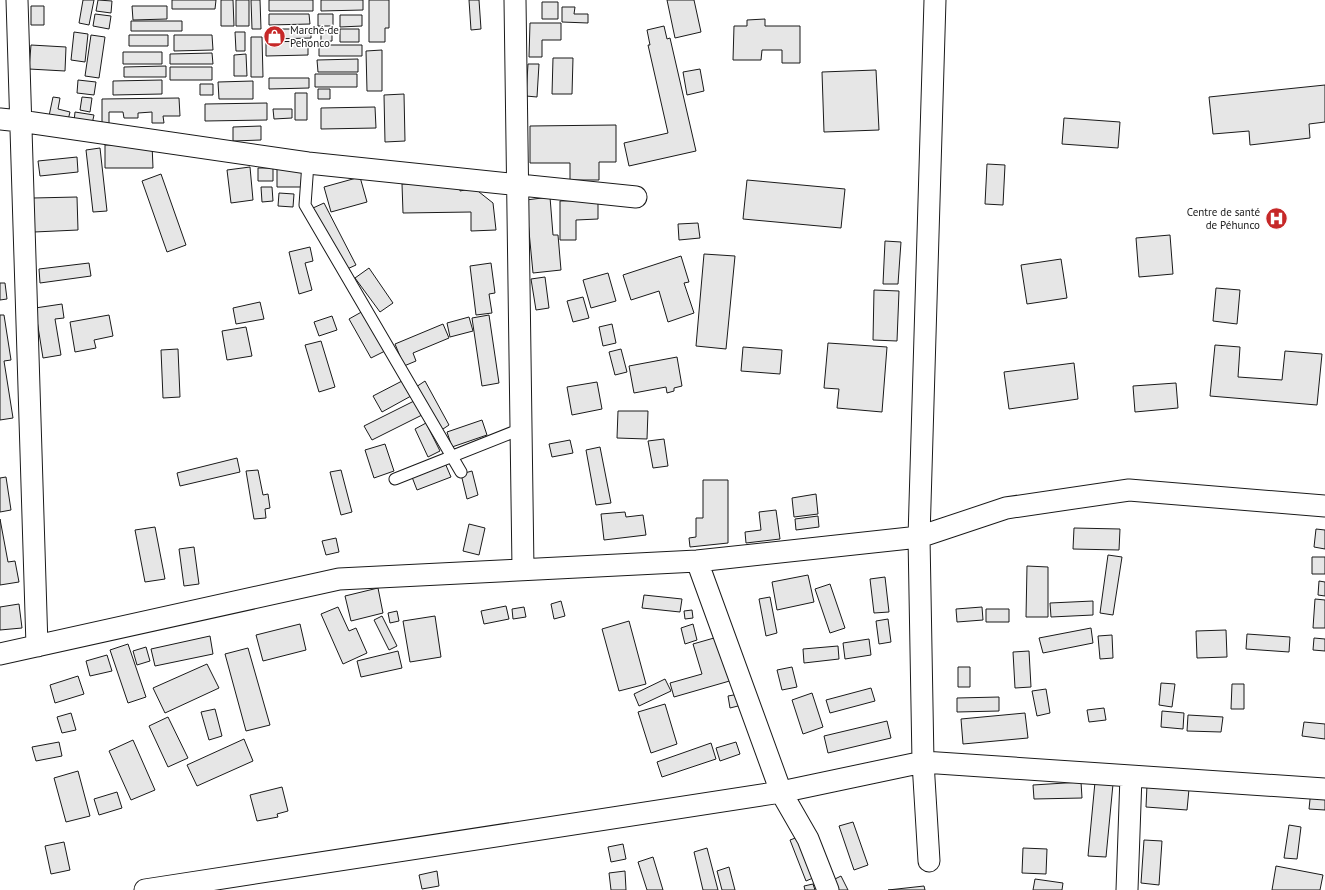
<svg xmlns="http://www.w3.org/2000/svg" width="1325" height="890" viewBox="0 0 1325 890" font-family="'PT Sans',sans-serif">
<rect width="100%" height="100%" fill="#fff"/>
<path fill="#e6e6e6" stroke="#1a1a1a" d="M83 0H94L89 25 79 23Z
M98 0 112 1 111 13 96 11Z
M172 0H216L215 9H172Z
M221 0H233L234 26H221Z
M236 0H249V26H236Z
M251 0H260L261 29H252Z
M269 0H313V11H269Z
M321 0H363V10L321 11Z
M369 0H389V28H385V42H369Z
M469 0H479L481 29 471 30Z
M667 0H694L701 32 675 38Z
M542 2H558V19H542Z
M31 6H44V25H31Z
M132 6H167V19L133 20Z
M562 7H575L574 14H588V23L562 22Z
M95 14 111 16 109 29 93 26Z
M269 14H309L310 24 269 25Z
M318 14H333V26H318Z
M340 15H362V26L340 27Z
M765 19V26H800V63H782V50H762L761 60H733L734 26H747V20Z
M131 21H182V31H131Z
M530 23H561V40H542V57H529Z
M664 26 667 39 670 38 696 151 629 166 624 143 668 133 648 45H650L647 30Z
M270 29H311V38L271 39Z
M340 29H359V42H340Z
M332 30V41L321 42V31Z
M74 32 88 34 85 62 71 60Z
M235 32H245V51H236Z
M91 35 105 37 99 78 85 76Z
M129 35H168V46H129Z
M174 35H212L213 50 174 51Z
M251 37H262L263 77H251Z
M308 41V55L266 56V42Z
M31 45 66 47 65 71 29 69Z
M319 45H362V56H319Z
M382 50V91H367L366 51Z
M123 52H162V64H123Z
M212 53 213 64H170V54Z
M246 54 247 76H234V55Z
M553 58H573L572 94H552Z
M358 59V72H318L317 60Z
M528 64H539L537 97 526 96Z
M166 66V77H124V67Z
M170 67H212V80H170Z
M700 69 704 91 687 95 683 72Z
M876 70 879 130 824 132 822 72Z
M315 74H357V87H315Z
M269 78H309V88L269 89Z
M78 80 96 82 94 95 77 93Z
M162 80V94L113 95V81Z
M253 81V99H219L218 82Z
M200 84H213V95H200Z
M1325 85V122L1309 124 1310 138 1250 145 1249 131 1213 134 1209 97Z
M318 89H330V99H318Z
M295 93H307V120H295Z
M404 94 405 141 385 142 384 95Z
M53 97 60 98 58 109 70 112 68 120 49 116Z
M82 97 92 98 90 112 80 110Z
M179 98 180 116H163L164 123H152V112L138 113V118H124L123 112H109V127H102V99Z
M267 103V120L205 121V104Z
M375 107 376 128 321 129V108Z
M273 109H292V118L274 119Z
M75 112 94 115 92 124 74 122Z
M1064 118 1120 122 1118 148 1062 144Z
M616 125V162H599V180H570V163H530V126Z
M261 126V140L233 141V127Z
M152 144 153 168H105V145Z
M100 148 107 211 93 212 86 150Z
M77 157 78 172 40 176 38 161Z
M987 164 1005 165 1003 205 985 204Z
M250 167 253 200 231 203 227 170Z
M258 168H273V181H258Z
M277 169H302L301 187H277Z
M161 174 186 245 167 252 142 181Z
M360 177 367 202 331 212 324 187Z
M747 180 845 189 841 228 743 219Z
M460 183V191L474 188 493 203 496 230 471 231V212L403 213 402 184Z
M261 187H272L273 201 262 202Z
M279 193 294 194 293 207 278 206Z
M77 197 78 230 34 232 33 198Z
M550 197 553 235H558L561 270 533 273 526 200Z
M598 200V219L576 220V240H560V201Z
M324 203 356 265 345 270 313 208Z
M698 223 700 238 679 240 678 224Z
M1170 235 1173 274 1139 277 1136 238Z
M885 241 901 242 898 284H883Z
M310 247 313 261 305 263 312 290 299 294 289 252Z
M704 254 735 256 726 349 696 346Z
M681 256 689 282 684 283 694 313 668 322 659 291 631 300 623 275Z
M1061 259 1067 298 1027 304 1021 265Z
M89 263 91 276 40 283 39 269Z
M491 263 495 293 489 294 492 313 476 315 470 266Z
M369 268 393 303 380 312 355 278Z
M608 273 616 301 591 308 583 280Z
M545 277 549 308 536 310 531 279Z
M0 283H5L7 299 0 300Z
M1216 288 1240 290 1237 324 1213 321Z
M874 290 899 291 897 341 873 340Z
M583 297 589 318 573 322 567 301Z
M260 302 264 319 236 324 233 308Z
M62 304 64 318 55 319 61 355 43 358 35 308Z
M365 310 387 350 371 358 349 319Z
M0 315H4L11 360 4 361 13 418 0 420Z
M109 315 113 336 94 340 96 348 75 352 70 322Z
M489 315 499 383 482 386 472 318Z
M332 316 337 330 319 336 314 322Z
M469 317 473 331 450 337 447 323Z
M443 324 449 338 413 353 416 361 404 366 395 344Z
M612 324 616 343 603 346 599 327Z
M246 327 252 356 227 360 222 331Z
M321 341 335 387 319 392 305 345Z
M828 343 887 347 882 412 837 408 839 389 824 388Z
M1215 345 1240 347 1238 377 1282 380 1285 351 1322 354 1317 405 1210 396Z
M743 347 782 350 780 374 741 371Z
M178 349 180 397 163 398 161 350Z
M621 349 627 372 615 375 609 352Z
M677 357 682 386 674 388V391L667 393 666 387 634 393 629 366Z
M1074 363 1078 399 1009 409 1004 372Z
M402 381 411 396 382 412 373 396Z
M425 381 449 425 440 431 416 387Z
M597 382 602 409 572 415 567 387Z
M1176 383 1178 408 1135 412 1133 386Z
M414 401 422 415 372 440 364 426Z
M618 411H648L647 439 617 438Z
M482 420 487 435 452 447 447 432Z
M426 423 440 451 428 457 415 429Z
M664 439 668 466 653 468 648 441Z
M570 440 573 453 552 457 549 444Z
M385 444 394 471 374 478 365 450Z
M600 447 611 503 596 505 586 450Z
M237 458 240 472 180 486 177 473Z
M445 463 451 477 417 490 412 477Z
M258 470 263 495 268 494 270 508 265 509 266 518 254 519 246 471Z
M341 470 352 512 341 515 330 472Z
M472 471 478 495 467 499 461 474Z
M6 477 11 510 0 512V478Z
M703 480H728V543L690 547 689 538 696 537V518H703Z
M816 494 818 514 794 517 792 498Z
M776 510 780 539 746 543 745 532 761 530 759 512Z
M625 512 626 517 643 515 646 535 604 540 601 514Z
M818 516 819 527 796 530 795 519Z
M0 519 8 562 15 561 19 582 0 585Z
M469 524 485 528 479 555 463 551Z
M155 527 165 579 145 582 135 530Z
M1074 528 1120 529 1119 550 1073 549Z
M1316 529 1325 530V549L1314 547Z
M336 538 339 552 326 555 322 541Z
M194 547 199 584 184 586 179 549Z
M1108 555 1122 557 1113 615 1100 613Z
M1312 557H1325V574H1312Z
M1027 566 1048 567V617H1026Z
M808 575 814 602 777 610 772 582Z
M885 577 889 612 874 613 870 579Z
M1319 581 1325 582V596L1318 595Z
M830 584 845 628 830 633 815 589Z
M378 588 383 613 351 621 345 596Z
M644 595 682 599 680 612 642 608Z
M770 597 777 633 766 636 759 599Z
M1315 599 1325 600V628H1313Z
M561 601 565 616 554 619 551 604Z
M1093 601V615L1051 617 1050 603Z
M19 604 22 628 0 630V607Z
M506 606 509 619 484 624 481 611Z
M338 607 349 631 356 628 367 653 343 664 321 614Z
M524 607 526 617 513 619 512 609Z
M982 607 983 620 957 622 956 609Z
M986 609H1009V622H986Z
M692 610 693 618 685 619 684 611Z
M397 611 399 621 390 623 388 613Z
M382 616 397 646 389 650 374 620Z
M435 616 441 657 410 662 403 621Z
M888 619 891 642 879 644 876 621Z
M629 621 646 684 619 691 602 629Z
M300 624 306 650 263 661 256 635Z
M693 624 697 640 685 644 681 628Z
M1091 628 1093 643 1043 653 1039 638Z
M1226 630 1227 657 1197 658 1196 631Z
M1247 634 1290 637 1289 652 1246 649Z
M1112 635 1113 658 1100 659 1098 636Z
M210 636 213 654 155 666 151 649Z
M721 636 733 680 674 697 670 683 702 674 693 644Z
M1314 638 1325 639V651L1313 650Z
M869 639 871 655 845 659 843 643Z
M128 644 146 697 128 703 110 650Z
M838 646 839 659 804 663 803 649Z
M146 647 150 661 137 665 133 651Z
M248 648 270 725 246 731 225 654Z
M398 651 402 668 361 677 357 661Z
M1029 651 1031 687 1015 688 1013 652Z
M107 655 112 671 90 676 86 661Z
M207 664 219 688 165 713 153 688Z
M792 667 797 687 782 690 777 670Z
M958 667H970V687H958Z
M78 676 84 694 55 703 50 685Z
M665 679 671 691 639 706 634 694Z
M1161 683 1175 684 1172 707 1159 705Z
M1232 684H1244V709H1231Z
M871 688 875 701 830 713 826 700Z
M1046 689 1050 713 1037 716 1032 691Z
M812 693 823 727 803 734 792 700Z
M739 694 742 705 730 708 728 696Z
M999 697V711L957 712V698Z
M665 704 677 744 651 753 638 712Z
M1104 708 1106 720 1089 722 1087 710Z
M215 709 222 736 209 740 201 712Z
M1162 711 1184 713 1183 729 1161 727Z
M71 713 76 730 62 733 57 717Z
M1025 713 1028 738 963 744 961 719Z
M1188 715 1223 717 1221 732 1187 731Z
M168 717 188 758 168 767 149 726Z
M887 721 891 738 828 753 824 736Z
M1304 722 1325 724V739L1302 736Z
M244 739 253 761 197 786 187 765Z
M133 740 155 790 131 800 109 751Z
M59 742 62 756 36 761 32 747Z
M736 742 740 754 720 761 716 748Z
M711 743 716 759 662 777 657 762Z
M78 771 90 816 66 822 54 778Z
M1081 782 1082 798 1034 799 1033 785Z
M1095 782 1113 784 1106 857 1088 856Z
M1147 785 1189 789 1187 810 1146 807Z
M282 787 288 811 277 814 278 817 257 821 250 795Z
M1311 790 1325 791V810L1309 809Z
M117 792 122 808 99 815 94 799Z
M853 822 868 865 854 870 839 826Z
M1289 825 1301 827 1297 859 1284 858Z
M798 837 813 878 806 881 790 840Z
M1144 840 1162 841 1159 885 1141 883Z
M64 842 70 870 51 874 45 846Z
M623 844 626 859 611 862 608 847Z
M707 848 718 890H703L694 852Z
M1023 848 1047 849 1046 874 1022 873Z
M653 857 663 890H647L638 862Z
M1276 866 1323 875 1320 890H1272Z
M729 867 735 890H722L717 871Z
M437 871 439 886 422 889 419 875Z
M625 871 626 890H611L609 873Z
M841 876 848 890H838L833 880Z
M1035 879 1063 883 1062 890H1033Z
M813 884 815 890H805L804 886Z
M924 886 925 890H888Z"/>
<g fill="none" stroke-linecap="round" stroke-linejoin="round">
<defs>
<path id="service" d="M308 163 305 205 461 472
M395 479 521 429"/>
<path id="minor" d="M17 0 37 646
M515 0 523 569
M0 119 20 121 308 163 636 197
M697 561 781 792 808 839 828 890
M0 654 339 579 697 561 919 537 1006 508 1129 490 1325 506
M929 861 923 762 919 537 935 0
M145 890 781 792 923 762 1325 789
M1127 890 1131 776"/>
</defs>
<use href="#service" stroke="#1a1a1a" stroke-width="13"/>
<use href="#minor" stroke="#1a1a1a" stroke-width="23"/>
<use href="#service" stroke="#fff" stroke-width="11"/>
<use href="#minor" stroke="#fff" stroke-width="21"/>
</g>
<defs>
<symbol id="shop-disc" viewBox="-11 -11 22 22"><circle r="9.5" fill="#c62828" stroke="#fff"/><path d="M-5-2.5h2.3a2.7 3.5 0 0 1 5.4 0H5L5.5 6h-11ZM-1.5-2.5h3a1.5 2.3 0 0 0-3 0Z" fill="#fff"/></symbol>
<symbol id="hospital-disc" viewBox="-11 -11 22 22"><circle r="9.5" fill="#c62828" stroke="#fff"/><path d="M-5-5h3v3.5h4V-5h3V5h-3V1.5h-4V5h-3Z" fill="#fff"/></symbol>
</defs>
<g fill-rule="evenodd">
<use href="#shop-disc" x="262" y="24" width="25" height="25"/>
<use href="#hospital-disc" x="1264" y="206" width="25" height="25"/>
</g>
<g text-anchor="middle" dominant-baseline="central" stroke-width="3" stroke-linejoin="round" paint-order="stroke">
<g font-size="11" fill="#1a1a1a" stroke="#fff" text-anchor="start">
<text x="290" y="30">Marché de<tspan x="290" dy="13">Pehonco</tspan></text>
<text x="1260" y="212" text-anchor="end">Centre de santé<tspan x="1260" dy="13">de Péhunco</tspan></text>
</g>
</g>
</svg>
